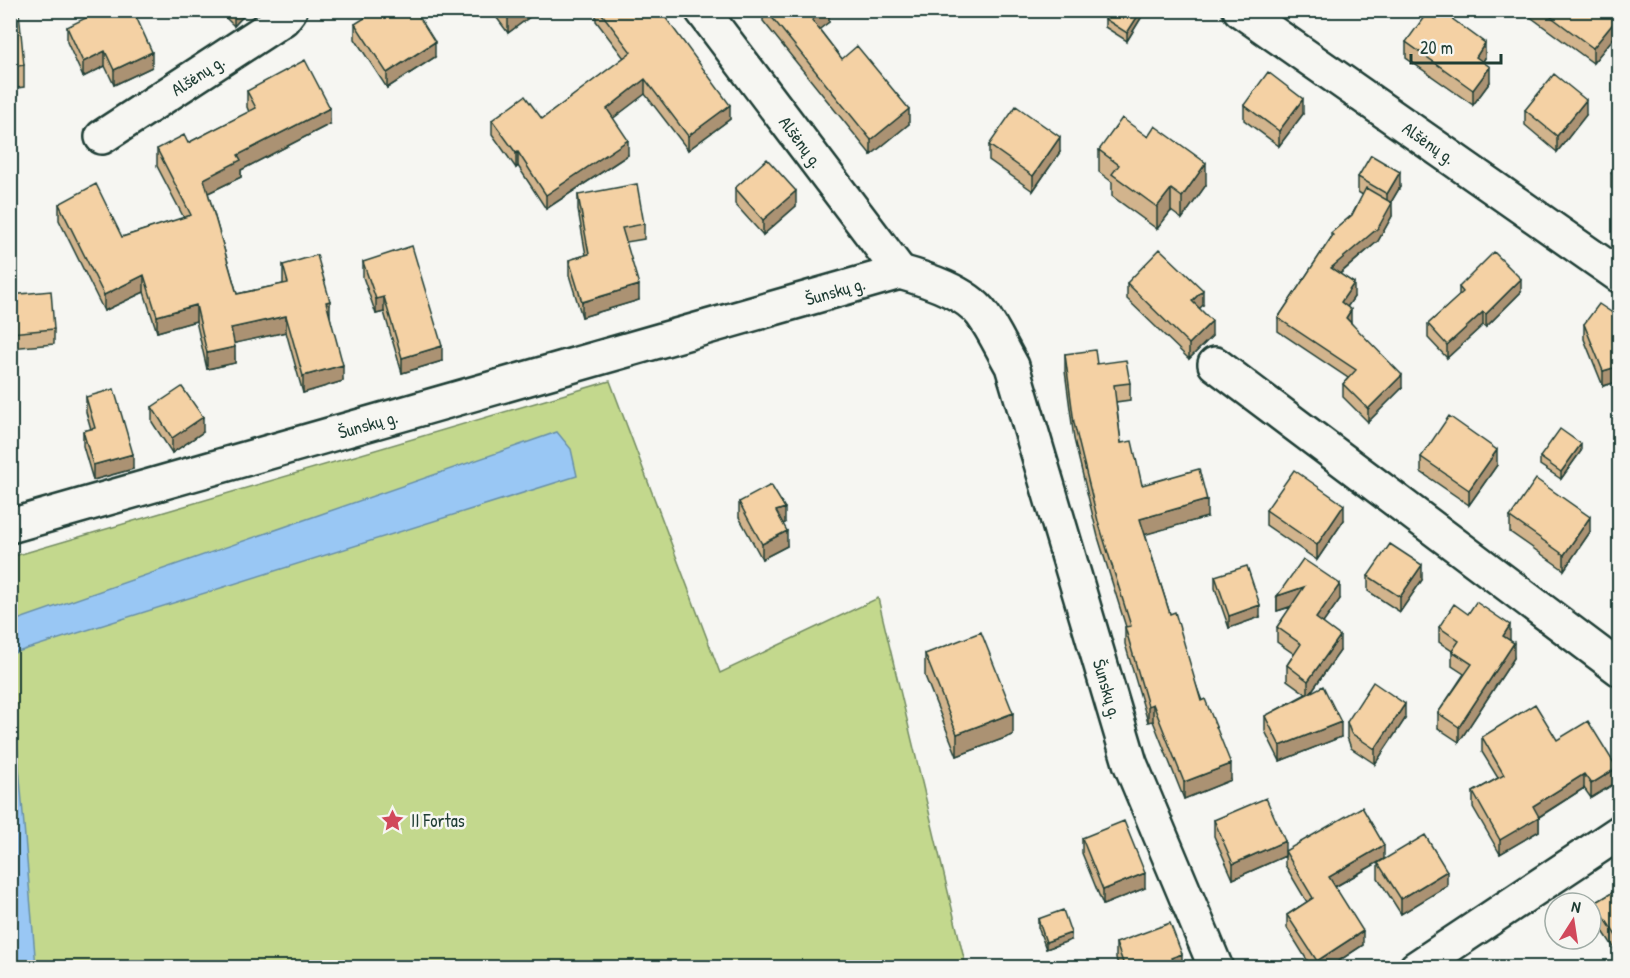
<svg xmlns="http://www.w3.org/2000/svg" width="1630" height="978" viewBox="0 0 1630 978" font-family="'Patrick Hand',sans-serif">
<rect width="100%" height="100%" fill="#f6f6f2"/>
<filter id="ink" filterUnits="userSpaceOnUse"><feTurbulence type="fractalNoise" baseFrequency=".0167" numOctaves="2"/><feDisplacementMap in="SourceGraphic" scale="12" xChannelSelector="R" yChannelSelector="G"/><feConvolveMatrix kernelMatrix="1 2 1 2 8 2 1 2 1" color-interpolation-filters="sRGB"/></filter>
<g filter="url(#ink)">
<path fill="#c3d88d" stroke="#718a60" stroke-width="1.5" d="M610 381 720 673 878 598 966 967 11 968V557Z"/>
<path fill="#99c7f4" stroke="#6890a7" stroke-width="1.5" d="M557 432 571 449 577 476 11 654V622Z
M10 672H11L36 967H11Z"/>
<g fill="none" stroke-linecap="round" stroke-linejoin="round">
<defs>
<g id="minor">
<path id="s1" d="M702 10 900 272"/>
<path id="s2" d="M1240 10 1620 276"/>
<path id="s3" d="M102 137 283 19 290 10"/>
<path d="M1215 364 1620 669"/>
<path id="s4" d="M10 526 900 272C925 279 966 292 982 314 994 330 1002 349 1012 366L1130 763 1216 968"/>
<path d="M1416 968 1620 832"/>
</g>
</defs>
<use href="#minor" stroke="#1f3d34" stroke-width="38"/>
<use href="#minor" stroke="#f6f6f2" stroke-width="33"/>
</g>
<path fill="#d2b48d" stroke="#1f3d34" stroke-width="1.5" d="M218 10H249L234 26Z
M491 10H539L508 33Z
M596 10H660L730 119 688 150 645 94 613 118 628 155 546 209 518 166 516 168 492 134V120L542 119 624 58 596 21Z
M763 10H829V22L819 29 842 59 909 124 871 155 763 21Z
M1324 10H1334L1330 15Z
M1521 10H1620V30L1593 63Z
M10 12 24 65V87L10 89Z
M1141 18 1127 41 1105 27V19Z
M355 24 435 57 387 88 355 39Z
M67 27 152 67 114 85 105 66 83 77 67 42Z
M1406 42 1485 58 1483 62 1490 82 1473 105 1406 58Z
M247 91 330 124 241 170V177L208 193 237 294 283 284V265L330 317 343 381 303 393 286 332 234 343 235 363 207 369 196 321 157 332 144 292 104 311 59 220V204L122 237 184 218 157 166V149L188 143 249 112 247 107Z
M1244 105 1303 114 1279 146 1244 120Z
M1525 110 1586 115 1557 152 1525 125Z
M989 145 1060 152 1033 191 989 160Z
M1099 150 1206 185 1182 219 1171 211 1157 229 1112 196V182L1099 172Z
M1620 162V195L1611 188V173Z
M1358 177 1400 187 1391 202 1392 216 1378 241 1340 274 1354 297 1347 307 1351 323 1402 388 1368 422 1343 397V384L1348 378 1278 331V318L1331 238V233L1352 215 1363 195 1358 192Z
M735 188 796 206 763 235 735 204Z
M578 195 644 224V239L626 242 639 300 582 317 569 275V260L586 255 578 210Z
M363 262 442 361 402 373 384 312 376 314 363 277Z
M1127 283 1203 305 1199 308 1212 336 1189 359 1127 299Z
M1459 287 1521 292 1486 327 1483 325 1447 358 1428 338V324L1459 296Z
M10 295 54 329V344L10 348Z
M1620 318V381L1603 386 1584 339V324Z
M1065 354 1130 383V400L1116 402 1121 443 1142 485 1207 517 1145 534 1170 614 1231 780 1184 799 1153 721 1148 722 1125 644V627H1126L1098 537 1074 439 1065 371Z
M86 397 133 469 93 480 83 446V431L91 429 86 412Z
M152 407 203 432 172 453 152 422Z
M1581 451 1561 479 1540 465V457Z
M1421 457 1497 465 1469 505 1421 472Z
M739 502 785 523 783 524 787 546 762 559 739 517Z
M1266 510 1344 520 1317 560 1266 525Z
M1510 517 1590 532 1564 570 1510 532Z
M1215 576 1260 617 1229 628 1215 588Z
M1368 576 1422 580 1400 612 1368 591Z
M1620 585V610L1615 607V592Z
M1277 596 1340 599 1323 623 1340 651 1311 692 1341 737 1280 761 1265 731V716L1306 694 1287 680V665L1294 654 1277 642V627L1291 607 1277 611Z
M1468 614 1510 640 1514 658 1459 742 1438 728V713L1464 674 1452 666V651L1439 642V627Z
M925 654 1013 735 957 756 925 676Z
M1405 719 1375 764 1351 748 1347 737V722Z
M1482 737 1557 740 1617 782 1591 798 1584 788 1539 817V831L1500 854 1473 807V792L1498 778 1482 752Z
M1214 820 1285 856 1233 879 1214 836Z
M1082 838 1145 888 1103 905 1082 853Z
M1285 851 1384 859 1335 887 1363 945 1328 968H1312L1287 928V915L1307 902 1285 865Z
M1378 863 1447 886 1401 914 1378 878Z
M1620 888V957L1595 919V903Z
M1038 919 1071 940 1046 949 1038 927Z
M1116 943 1182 968H1119L1116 958Z"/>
<path fill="#ab9273" stroke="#1f3d34" stroke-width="1.5" d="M234 10H249L234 26Z
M518 10H539L508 33V18Z
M824 10H829V22L812 35V20Z
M1141 11V18L1127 41V33Z
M1620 15V30L1593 63V48Z
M435 42V57L387 88V73Z
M1485 43V58L1476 72V57Z
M105 51V66L83 77V62Z
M152 52V67L114 85V70Z
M1490 67V82L1473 105V90Z
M645 79V94L607 123V109Z
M1303 99V114L1279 146V131Z
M1586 100V115L1557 152V136Z
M730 105V119L688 150V136Z
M330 108V124L241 170V177L204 195V179L238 155Z
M909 109V124L871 155V140Z
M1060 137V152L1033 191V176Z
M628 140V155L546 209V195Z
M518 152V166L516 168V153Z
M1206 163V185L1182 219V197Z
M1400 172V187L1387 209V194Z
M1171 189V211L1157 229V207Z
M796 191V206L763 235V220Z
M1392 203V216L1378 241 1331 281V268Z
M144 275V292L104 311V295Z
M1521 279V292L1486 327V314Z
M1354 283V297L1341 316V302Z
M639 285V300L582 317V302Z
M1203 290V305L1192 316V301Z
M384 297V312L376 314V299Z
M330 301V318L326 302Z
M196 305V321L157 332V316Z
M1351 310V323L1346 318Z
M1483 312V325L1447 358V345Z
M286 316V332L231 344V328Z
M1212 321V336L1189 359V344Z
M442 346V361L402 373V358Z
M235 347V363L207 369V353Z
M343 365V381L303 393V376Z
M1620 366V381L1603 386V371Z
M1402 375V388L1368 422V409Z
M203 417V432L172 453V438Z
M1581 444V451L1561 479V472Z
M1497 450V465L1469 505V490Z
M133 454V469L93 480V465Z
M1207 500V517L1140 536V519Z
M1344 505V520L1317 560V545Z
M785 508V523L776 526V511Z
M1590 517V532L1564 570V555Z
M787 531V546L762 559V544Z
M1422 565V580L1400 612V597Z
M1340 584V599L1316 633V618Z
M1304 587V602L1277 611V596Z
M1260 605V617L1229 628V616Z
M1510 625V640L1503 651V636Z
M1340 636V651L1308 696V681Z
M1514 643V658L1459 742V727Z
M1153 704V721L1148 722V706Z
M1405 704V719L1375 764V749Z
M1013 713V735L957 756V734Z
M1341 722V737L1280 761V746Z
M1231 764V780L1184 799V782Z
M1617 768V782L1591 798V784Z
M1584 774V788L1537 818 1539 817V831L1500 854V840L1533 806Z
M1285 841V856L1233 879V864Z
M1384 845V859L1329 890V877Z
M1447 871V886L1401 914V899Z
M1145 873V888L1103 905V890Z
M1363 931V945L1328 968H1317V961Z
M1071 933V940L1046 949V942Z
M1182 954V968H1171V958Z"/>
<path fill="#f4d1a4" stroke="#1f3d34" stroke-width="1.5" d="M102 10H133L152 52 114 70 105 51 83 62 67 27Z
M377 10H415L435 42 387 73 355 24Z
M502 10H518L508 18Z
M599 10H660L730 105 688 136 645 79 607 109 628 140 546 195 518 152 516 153 492 120 525 96 542 119 631 52Z
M766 10H824L812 20 842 59 857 46 909 109 871 140Z
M1110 10H1140L1141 11 1127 33 1105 19Z
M1429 10H1440L1485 43 1476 57 1490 67 1473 90 1406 42Z
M1542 10H1620V15L1593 48Z
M10 12H19L24 65 10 67Z
M305 60 330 108 238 155 241 160 204 179 237 294 288 283 283 265 317 255 330 301 326 302 343 365 303 376 286 316 231 328 235 347 207 353 196 305 157 316 144 275 104 295 59 204 96 184 122 237 191 215 157 149 184 135 188 143 256 108 247 91Z
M1268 72 1303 99 1279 131 1244 105Z
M1554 74 1586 100 1557 136 1525 110Z
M1016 106 1060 137 1033 176 989 145Z
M1122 118 1148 137 1155 126 1206 163 1182 197 1171 189 1157 207 1112 174 1119 165 1099 150Z
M1371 155 1400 172 1387 194 1358 177Z
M767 159 796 191 763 220 735 188Z
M1620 162V179L1611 173Z
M637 184 644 224 622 228 639 285 582 302 569 260 589 254 578 195Z
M1366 188 1392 203 1378 228 1331 268 1354 283 1341 302 1351 310 1346 318 1402 375 1368 409 1343 384 1356 370 1278 318 1333 235 1331 233 1352 215Z
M412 246 442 346 402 358 384 297 376 299 363 262Z
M1160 249 1203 290 1192 301 1212 321 1189 344 1127 283Z
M1494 252 1521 279 1486 314 1483 312 1447 345 1428 324 1463 292 1459 287Z
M51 291 54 329 10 333V295Z
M1599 304 1620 318V366L1603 371 1584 324Z
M1095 350 1097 364 1126 360 1130 383 1114 385 1121 443 1132 441 1142 485 1199 469 1207 500 1140 519 1170 614 1175 612 1201 701 1205 699 1231 764 1184 782 1153 704 1148 706 1125 627 1131 626 1098 521 1074 423 1065 354Z
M182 387 203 417 172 438 152 407Z
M114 389 133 454 93 465 83 431 95 428 86 397Z
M1449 416 1497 450 1469 490 1421 457Z
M1560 429 1581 444 1561 472 1540 457Z
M1294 470 1344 505 1317 545 1266 510Z
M1536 479 1590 517 1564 555 1510 517Z
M771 485 785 508 776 511 787 531 762 544 739 502Z
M1390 544 1422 565 1400 597 1368 576Z
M1303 559 1340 584 1316 618 1340 636 1308 681 1287 665 1301 644 1277 627 1304 587 1277 596Z
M1247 566 1260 605 1229 616 1215 576Z
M1620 585V595L1615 592Z
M1476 602 1510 625 1503 636 1514 643 1459 727 1438 713 1472 664 1452 651 1459 641 1439 627 1454 604 1468 614Z
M981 632 1013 713 957 734 925 654Z
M1373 682 1405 704 1375 749 1351 733 1347 722Z
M1323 686 1341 722 1280 746 1265 716Z
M1535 704 1557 740 1588 721 1617 768 1591 784 1584 774 1533 806 1539 817 1500 840 1473 792 1504 775 1482 737Z
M1266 798 1285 841 1233 864 1214 820Z
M1362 807 1384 845 1329 877 1363 931 1317 961 1287 915 1313 898 1285 851Z
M1124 821 1145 873 1103 890 1082 838Z
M1425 835 1447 871 1401 899 1378 863Z
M1620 888V942L1595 903Z
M1063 910 1071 933 1046 942 1038 919Z
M1170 923 1182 954 1171 958 1175 968H1125L1116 943Z"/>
</g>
<defs>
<symbol id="sight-bare" viewBox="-9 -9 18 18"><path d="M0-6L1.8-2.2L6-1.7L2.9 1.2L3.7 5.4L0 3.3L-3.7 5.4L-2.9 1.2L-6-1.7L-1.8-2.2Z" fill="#d1495b" stroke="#f6f6f2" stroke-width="2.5" paint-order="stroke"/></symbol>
</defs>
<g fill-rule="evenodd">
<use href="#sight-bare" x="376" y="804" width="33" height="33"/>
</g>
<g text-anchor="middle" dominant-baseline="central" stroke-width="5" stroke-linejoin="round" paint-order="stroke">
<g font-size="18" fill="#1f3d34" stroke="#f6f6f2">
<text stroke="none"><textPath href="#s3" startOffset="114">Alšėnų g.</textPath></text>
<text stroke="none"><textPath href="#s1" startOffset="165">Alšėnų g.</textPath></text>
<text stroke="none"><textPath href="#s2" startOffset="231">Alšėnų g.</textPath></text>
<text stroke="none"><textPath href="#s4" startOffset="858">Šunskų g.</textPath></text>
<text stroke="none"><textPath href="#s4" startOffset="372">Šunskų g.</textPath></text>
<text stroke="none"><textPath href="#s4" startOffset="1416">Šunskų g.</textPath></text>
</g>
<g font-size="18" fill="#1f3d34" stroke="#f6f6f2" text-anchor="start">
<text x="411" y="820">II Fortas</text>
</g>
</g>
<rect width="1630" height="978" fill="none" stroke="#f6f6f2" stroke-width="36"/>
<rect x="18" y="18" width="1594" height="942" fill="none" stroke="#1f3d34" stroke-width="2" filter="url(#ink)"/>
<g transform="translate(1573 921) rotate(12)"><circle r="28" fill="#f6f6f2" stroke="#a0aca6" stroke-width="1.5"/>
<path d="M0-4.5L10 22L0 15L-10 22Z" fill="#d1495b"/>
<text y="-9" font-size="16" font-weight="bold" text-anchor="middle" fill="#1f3d34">N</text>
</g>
<path d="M1411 54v9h90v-9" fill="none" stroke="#1f3d34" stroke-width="3"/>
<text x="1420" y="54" font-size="18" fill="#1f3d34" stroke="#f6f6f2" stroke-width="4.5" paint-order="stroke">20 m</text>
</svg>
